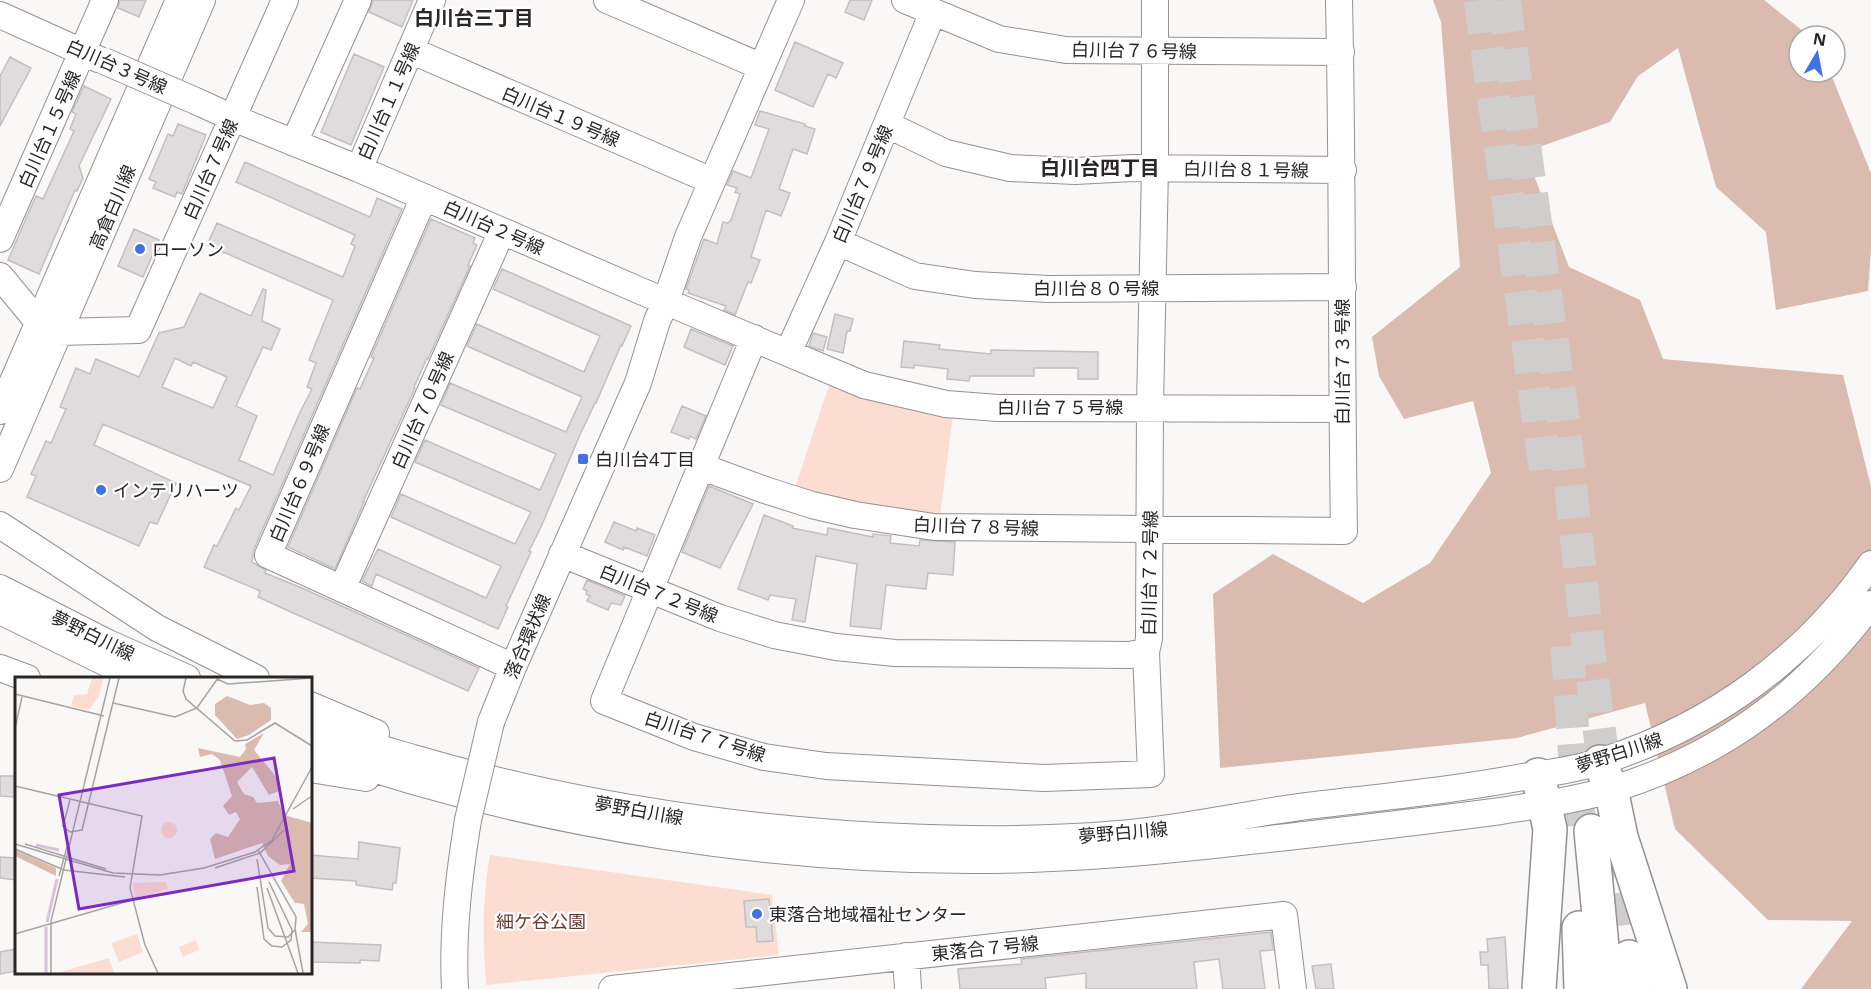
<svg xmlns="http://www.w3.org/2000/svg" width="1871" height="989" viewBox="0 0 1871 989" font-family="'Noto Sans','Noto Sans JP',sans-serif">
<rect width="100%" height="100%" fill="#faf7f7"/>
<path fill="#fddcd1" d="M830 382 953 415 940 516 899 513 795 488Z
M490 855 772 895 779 955 486 985C483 941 482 899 490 855Z"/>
<path fill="#dbbaaf" d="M1433 0H1764L1809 36H1799V72H1830L1871 173V249L1868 291 1776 310 1766 232 1716 187 1678 48 1638 76 1610 122 1525 152 1569 267 1640 300 1663 359 1843 375 1871 487V989H1801L1852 921 1768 920 1675 829 1645 703 1517 738 1220 768 1213 594 1273 554 1363 603 1430 563 1491 473 1473 401 1404 419 1379 376 1372 337 1460 267 1441 22Z"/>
<path fill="#e0dcde" stroke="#c2bfc1" stroke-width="1.5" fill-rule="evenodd" d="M120 0H146L139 17 118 8Z
M373 0H413L402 27 369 12Z
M850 0H872L864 20 845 12Z
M795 42 843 63 836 78 828 74 813 107 775 90Z
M354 54 384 67 351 145 321 132Z
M10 57 31 68 0 126V76Z
M84 86 111 99 79 166 83 178 77 191 75 190 39 274 8 260 36 196 43 199 74 131 70 129 76 114 72 112Z
M760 111 805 124V126L815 129 807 154 793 149 779 189 790 193 781 216 766 210 751 257 760 260 751 283 748 282 735 315 724 310 726 306 688 293 689 290 686 289 704 239 717 244 723 222 728 223 731 220 740 194 735 192 737 188 727 185 733 171 751 178 769 129 755 125Z
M178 124 206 135 182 194 177 192 175 197 153 188 156 182 149 179 168 134 173 136Z
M245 162 370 217 377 198 402 209 254 549 252 562 266 570 265 573 302 588 479 668 468 691 291 612 258 597 260 591 204 567 214 545 217 546 236 508 239 510 251 486 103 424 94 445 176 483 157 524 150 522 139 546 27 497 36 476 31 474 46 441 51 443 66 409 60 407 76 368 90 374 96 359 139 377 159 333 184 327 200 293 251 316 263 289 266 290 262 321 280 329 271 350 263 347 236 406 257 416 239 460 273 475 300 412 312 389 307 387 316 363 309 360 333 300 207 245 217 223 343 277 355 246 351 244 355 235 236 182ZM175 358 191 366 193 362 227 377 213 408 162 387Z
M431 219 475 238 473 243 477 245 468 265 470 266 428 359 427 358 414 387 415 388 363 502H364L335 569 288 547 357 388 360 389 374 358 371 357Z
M134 229 159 240 143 277 118 266Z
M502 269 631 326 622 346 621 345 596 403H595L579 437 541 527 529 551 531 552 506 606 508 607 498 629 376 574 372 586 362 581 378 549 486 598 501 566 391 517 401 494 515 544 531 512 415 462 425 440 540 490 556 454 441 405 450 383 566 432 582 397 467 346 477 324 584 372 600 336 493 289Z
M835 314 853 319 850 331H847L843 353 827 349Z
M691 329 733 346 725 365 684 347Z
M813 333 827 337 823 351 809 346Z
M904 341 940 345 939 349 991 354V350L1098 352V379H1078V368H1034V376H970L969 381 947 379 948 369 914 365V368L901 367Z
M682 406 706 416 696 439 690 436 689 439 671 432Z
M709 486 753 504 720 568 682 552Z
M764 515 793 526 792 528 827 535 828 528 873 537V534L891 536 890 543 919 546 920 540 955 542 953 575 928 573 926 589 886 585 881 629 850 626 857 564 816 556 805 622 792 620 796 599 770 595 768 600 738 589Z
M614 522 636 531 637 528 655 535 647 556 624 547 623 550 605 542Z
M587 580 625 596 621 605 611 603 608 610 587 601 590 596 586 594 587 591 583 589Z
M0 776H16V797L0 796Z
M359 842 400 848 396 883H393L392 890 356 885V881L310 878V855L358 859Z
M0 857 16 858V880L0 878Z
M769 899 773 941 757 942 756 927H746L744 901Z
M1271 932 1273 950 1260 951 1265 989H1223L1219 959 1194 962 1197 989H1086V973L1045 978 1046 989H960L958 969 1022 964 1021 959Z
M1505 937 1508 989H1489L1488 965H1481L1480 952H1488L1487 939Z
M310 942 381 945 379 961 360 960V963L310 962Z
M16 949V971L0 974V952Z
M1331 964 1334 989H1316L1312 966Z"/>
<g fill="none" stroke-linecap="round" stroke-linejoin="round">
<path stroke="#d0cdcd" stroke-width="33" stroke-dasharray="33 16" stroke-linecap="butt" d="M1480 0 1547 481
M1504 0 1564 425 1588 644 1607 789
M1567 646 1580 834
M1614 844 1629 957"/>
<defs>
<path id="minor" d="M607 0 762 67
M905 0 999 39 1066 50 1341 52
M0 15 98 59
M410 50 712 181
M198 102 233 118 359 169 643 292 864 385 946 404 998 408 1342 409
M888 125 946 153 1010 168 1075 171 1133 168 1343 170
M294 143 358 0
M359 169 432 0
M424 197 268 555 513 667
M0 239 105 0
M838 242 915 276 975 285 1048 289 1343 287
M0 276 39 323 58 332 138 330 285 0
M754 338 604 701 694 737 764 757 826 766 1044 778 1151 774 1146 652
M788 353 838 242 933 12
M0 411 179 0
M702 467 765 490 812 505 855 515 934 527 1344 531C1341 354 1343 177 1339 0
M0 469 202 0
M0 525 157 628 256 678
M562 554 720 618 774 635 836 647 895 653 1129 655 1146 652 1149 639 1150 407 1155 168V0
M0 588 108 643 187 678
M342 589 502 231
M0 611 137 678
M0 668 27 678
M310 705 376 733
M491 722 513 667 638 383 657 321 666 301 688 237 791 0
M310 726C344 738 379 748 413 758 556 800 697 823 845 834 936 840 1028 842 1119 834 1182 829 1244 814 1307 806 1382 797 1456 790 1529 776 1554 772 1579 769 1602 761 1712 726 1805 658 1871 564
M310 748C533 827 795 867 1031 859 1120 856 1208 846 1296 836 1365 828 1433 820 1501 811 1538 805 1576 800 1613 789 1721 756 1804 694 1871 604
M310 769 366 778
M906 956 908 989
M455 989C452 932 459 876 468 820
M612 989 1284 915 1293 989"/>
<path id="highway" d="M1600 762 1611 789 1621 837 1670 989
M1538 775 1550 829 1539 989
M1591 831 1606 989
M1579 928 1581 989
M1629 957 1636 989"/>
</defs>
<use href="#minor" stroke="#949192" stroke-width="28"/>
<use href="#highway" stroke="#949192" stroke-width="36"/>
<use href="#minor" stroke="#fff" stroke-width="26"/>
<use href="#highway" stroke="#fff" stroke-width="33"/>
<defs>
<path id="minor-bridge" d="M104 61 198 102
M468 820 491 722"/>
</defs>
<use href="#minor-bridge" stroke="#949192" stroke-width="28" stroke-linecap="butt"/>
<use href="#minor-bridge" stroke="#fff" stroke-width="26"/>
</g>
<g fill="#4072e3" stroke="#fff" stroke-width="2">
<circle cx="140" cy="249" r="6"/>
<rect x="577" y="453" width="12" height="12" rx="3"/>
<circle cx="101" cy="490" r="6"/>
<circle cx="757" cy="914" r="6"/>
</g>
<g text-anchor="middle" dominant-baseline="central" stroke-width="4.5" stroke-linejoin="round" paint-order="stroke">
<g font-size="18" fill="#282627" stroke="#fff">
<text transform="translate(1134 50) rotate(1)">白川台７６号線</text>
<text transform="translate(117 66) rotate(24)">白川台３号線</text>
<text transform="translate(388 101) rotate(-66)">白川台１１号線</text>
<text transform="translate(561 116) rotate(23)">白川台１９号線</text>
<text transform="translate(49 129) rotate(-66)">白川台１５号線</text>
<text transform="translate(210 169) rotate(-66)">白川台７号線</text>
<text transform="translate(1246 169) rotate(1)">白川台８１号線</text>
<text transform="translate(862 184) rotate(-67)">白川台７９号線</text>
<text transform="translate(112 207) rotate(-67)">高倉白川線</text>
<text transform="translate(494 227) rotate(24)">白川台２号線</text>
<text x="1096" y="288">白川台８０号線</text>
<text transform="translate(1342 362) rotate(-90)">白川台７３号線</text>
<text x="1060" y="407">白川台７５号線</text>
<text transform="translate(422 410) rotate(-66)">白川台７０号線</text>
<text transform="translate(299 483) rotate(-67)">白川台６９号線</text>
<text transform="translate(976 526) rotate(2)">白川台７８号線</text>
<text transform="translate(1149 573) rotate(-89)">白川台７２号線</text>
<text transform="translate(659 593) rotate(22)">白川台７２号線</text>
<text transform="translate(93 635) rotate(26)">夢野白川線</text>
<text transform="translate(527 636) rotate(-67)">落合環状線</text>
<text transform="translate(705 736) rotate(18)">白川台７７号線</text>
<text transform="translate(1619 752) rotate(-18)">夢野白川線</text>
<text transform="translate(639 810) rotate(10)">夢野白川線</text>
<text transform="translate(1123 832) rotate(-5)">夢野白川線</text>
<text transform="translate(985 948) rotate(-6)">東落合７号線</text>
</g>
<g font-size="18" fill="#282627" stroke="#fff" text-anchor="start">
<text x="152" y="249">ローソン</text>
<text x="595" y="459">白川台4丁目</text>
<text x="113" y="490">インテリハーツ</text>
<text x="769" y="914">東落合地域福祉センター</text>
</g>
<g font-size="18" fill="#693a2b" stroke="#fff">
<text x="541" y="921">細ケ谷公園</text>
</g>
<g font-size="20" font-weight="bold" fill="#282627" stroke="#fff">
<text x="474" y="17">白川台三丁目</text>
<text x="1100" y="167">白川台四丁目</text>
</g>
</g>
<g transform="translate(15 677)">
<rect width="297" height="297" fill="#faf7f7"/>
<path d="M77 1H88L84 19 74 33 56 29 59 18 72 17ZM146 153a8 8 0 1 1 16 0a8 8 0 1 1-16 0ZM151 205 153 212 120 221 118 206ZM122 257 128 275 104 285 96 266ZM181 263 184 273 168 280 164 270ZM94 281 99 296H42Z" fill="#fddcd1"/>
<path d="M212 19 235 28 249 26 256 31V43L234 58 222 62 200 38V27ZM249 56 239 73 263 102 264 114 254 118 237 90 222 105 229 117 238 120 242 126 263 124 269 138 297 146V255H286L293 247 289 227 280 226 266 204 275 187 265 188 253 179 247 166 200 182 195 162 201 156 213 160 225 142 221 135 214 138 208 129 217 119 205 83 197 77 185 80 183 71 225 80 231 72 230 67ZM0 173 41 191V199L0 179Z" fill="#dbbaaf"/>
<path fill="none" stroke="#d7c2da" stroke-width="3" d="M21 168 44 173M32 245 42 202M31 250V296"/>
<path fill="none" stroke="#a6a3a4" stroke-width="1.5" d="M171 1 168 14 171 22 220 64 232 63 260 46 297 69M202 2 213 7 297 1M0 17 89 39M98 26 160 40 182 31 203 1M0 51 7 20M0 109 127 139 115 211 130 268 143 296M55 123 48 149 55 155 67 153 104 1M278 132 297 119M0 167 98 196 145 198 189 191 240 175 257 163 297 90M10 167 91 192M0 172 49 193 110 200M242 182 253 251 260 259 273 260 280 253 281 240 243 173M200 191 245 176 269 153M44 199 52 170M242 210 249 262 257 269 267 270 276 263 277 253 254 205M252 211 283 296M280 252 288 296M0 257 117 223M36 296V244L95 1"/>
<path fill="#7b2cbf" fill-opacity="0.15" stroke="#7b2cbf" stroke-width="3" d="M259 81 279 194 64 232 44 118Z"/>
<rect width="297" height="297" fill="none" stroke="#282627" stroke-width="3"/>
</g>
<g transform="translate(1817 54) rotate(10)"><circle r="28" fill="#ffffff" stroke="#a9a8a9" stroke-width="1.5"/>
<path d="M0-4.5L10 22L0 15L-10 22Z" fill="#4072e3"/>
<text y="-9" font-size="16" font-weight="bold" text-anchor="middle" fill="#282627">N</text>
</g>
</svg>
